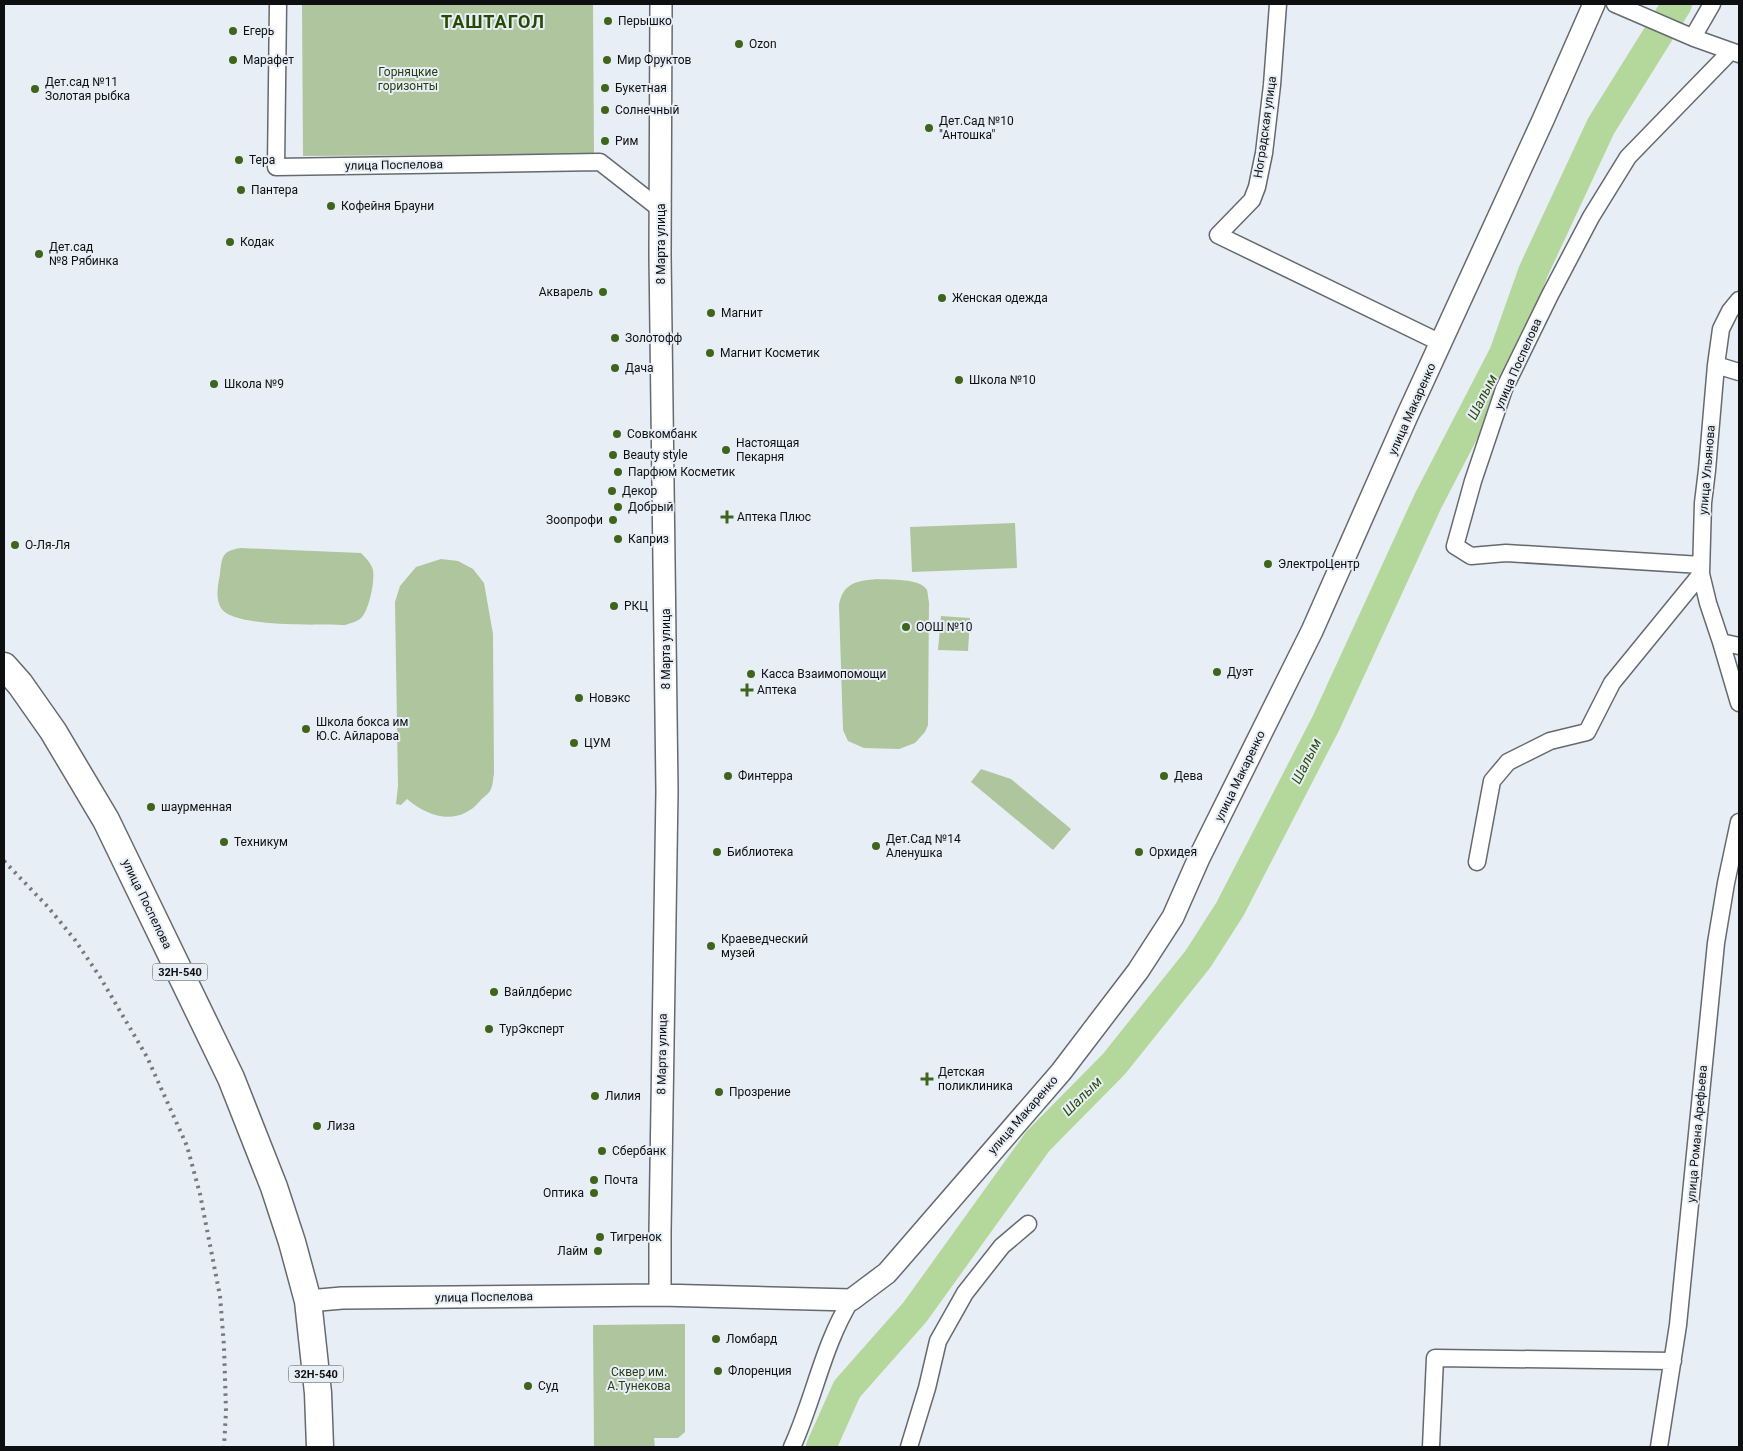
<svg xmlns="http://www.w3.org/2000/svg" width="1743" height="1451" viewBox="0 0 1743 1451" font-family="Roboto,sans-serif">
<rect width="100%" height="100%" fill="#e8eef5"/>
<path fill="#aec59e" d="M302 4H593L594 154 303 156Z
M1015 523 1017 568 912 572 910 527Z
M241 548 361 553C366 558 371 563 373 570 375 581 369 612 360 619 356 622 350 623 345 625 321 624 232 628 221 608 215 598 218 585 220 574 222 556 222 551 241 548Z
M441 559 458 561 473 569 484 583 493 634 494 774C493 778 493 785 491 789 489 794 483 797 480 801 459 826 429 818 407 799L401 805 396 804 398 786 395 602 400 586 416 567Z
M877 579C890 580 920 578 927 590 928 593 928 599 929 602L928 725 925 732 915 743 899 749 864 748 848 741 843 730 839 605C843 583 856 581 877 579Z
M941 616 970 618 968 651 938 650Z
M981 769 1011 779 1071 829 1053 850 971 782Z
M685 1324V1432L678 1438H654L655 1447H594L593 1325Z"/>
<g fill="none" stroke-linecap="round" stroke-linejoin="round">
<path stroke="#b4d89b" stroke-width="30" d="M821 1447 847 1389 915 1312 1038 1141 1114 1064 1198 959 1230 909 1326 723 1428 501 1504 354 1533 272 1601 126 1677 4"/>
<defs>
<path id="minor" d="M278 4 276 167 600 162 660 209
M1278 4 1272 85 1264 153 1257 187 1252 200 1218 235 1441 343
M1615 4 1694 38 1739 54
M1693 37 1712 4
M1739 300 1730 311 1721 329 1716 365 1707 470 1703 503 1701 574 1708 603 1721 642 1739 703
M1716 365 1739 372
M1701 565 1506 553 1471 556 1455 546 1473 481 1504 389 1550 295 1591 217 1628 157 1731 51
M1721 642 1739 646
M1477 862 1492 781 1508 762 1550 741 1587 732 1612 683 1701 574
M792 1447C814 1399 823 1345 851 1300
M909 1447 927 1388 938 1341 965 1293 1002 1246 1028 1224
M1431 1447 1435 1358 1673 1361
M1659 1447 1678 1325 1716 943 1726 883 1739 822"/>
<path id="tertiary" d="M660 1295V1232L667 791 660 255 661 4
M308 1301 342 1298 660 1295 851 1300 887 1273 1061 1072 1138 971 1173 917 1199 858 1312 631 1407 416 1543 120 1594 4"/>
<path id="primary" d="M4 666 20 684 53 731 106 820 231 1078 274 1187 292 1242 308 1301 318 1393 320 1447"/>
</defs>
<use href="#minor" stroke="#656a70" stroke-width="19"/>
<use href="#tertiary" stroke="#656a70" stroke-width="24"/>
<use href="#primary" stroke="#656a70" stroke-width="29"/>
<use href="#minor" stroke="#fff" stroke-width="16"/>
<use href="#tertiary" stroke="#fff" stroke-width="21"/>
<use href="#primary" stroke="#fff" stroke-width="26"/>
<path stroke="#767a7e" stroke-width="4" stroke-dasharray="2.5 5" stroke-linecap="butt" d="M4 861 48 907 75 940 100 977 147 1057 187 1146 200 1194 220 1296 224 1346 226 1411 224 1447"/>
</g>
<g fill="#3f641c" stroke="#e8eef5" stroke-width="2">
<circle cx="608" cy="21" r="5"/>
<circle cx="233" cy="31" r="5"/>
<circle cx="739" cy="44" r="5"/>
<circle cx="233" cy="60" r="5"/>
<circle cx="607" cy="60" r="5"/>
<circle cx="605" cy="88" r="5"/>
<circle cx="35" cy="89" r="5"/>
<circle cx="605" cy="110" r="5"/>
<circle cx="929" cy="128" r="5"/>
<circle cx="605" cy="141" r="5"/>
<circle cx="239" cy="160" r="5"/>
<circle cx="241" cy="190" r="5"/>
<circle cx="331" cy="206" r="5"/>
<circle cx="230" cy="242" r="5"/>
<circle cx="39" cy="254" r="5"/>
<circle cx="603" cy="292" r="5"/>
<circle cx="942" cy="298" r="5"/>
<circle cx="711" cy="313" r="5"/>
<circle cx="615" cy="338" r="5"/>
<circle cx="710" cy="353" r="5"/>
<circle cx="615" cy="368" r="5"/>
<circle cx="959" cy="380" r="5"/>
<circle cx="214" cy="384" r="5"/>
<circle cx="617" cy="434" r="5"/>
<circle cx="726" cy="450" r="5"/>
<circle cx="613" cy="455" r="5"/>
<circle cx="618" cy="472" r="5"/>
<circle cx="612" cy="491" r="5"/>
<circle cx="618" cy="507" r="5"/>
<path d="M724.5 509.5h5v5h5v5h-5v5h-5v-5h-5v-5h5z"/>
<circle cx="613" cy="520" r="5"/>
<circle cx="618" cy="539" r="5"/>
<circle cx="15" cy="545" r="5"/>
<circle cx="1268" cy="564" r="5"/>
<circle cx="614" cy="606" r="5"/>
<circle cx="906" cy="627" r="5"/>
<circle cx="1217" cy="672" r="5"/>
<circle cx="751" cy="674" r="5"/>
<path d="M744.5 682.5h5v5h5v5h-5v5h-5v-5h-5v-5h5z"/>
<circle cx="579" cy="698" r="5"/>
<circle cx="306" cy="729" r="5"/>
<circle cx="574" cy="743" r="5"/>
<circle cx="728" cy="776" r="5"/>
<circle cx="1164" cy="776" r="5"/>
<circle cx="151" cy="807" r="5"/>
<circle cx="224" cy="842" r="5"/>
<circle cx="876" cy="846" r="5"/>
<circle cx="717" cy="852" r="5"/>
<circle cx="1139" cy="852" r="5"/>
<circle cx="711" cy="946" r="5"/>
<circle cx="494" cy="992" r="5"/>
<circle cx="489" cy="1029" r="5"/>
<path d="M924.5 1071.5h5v5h5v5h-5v5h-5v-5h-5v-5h5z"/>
<circle cx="719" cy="1092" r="5"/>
<circle cx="595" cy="1096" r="5"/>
<circle cx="317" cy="1126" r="5"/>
<circle cx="602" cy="1151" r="5"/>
<circle cx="594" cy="1180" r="5"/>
<circle cx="594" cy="1193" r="5"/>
<circle cx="600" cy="1237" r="5"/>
<circle cx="598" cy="1251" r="5"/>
<circle cx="716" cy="1339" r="5"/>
<circle cx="718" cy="1371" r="5"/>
<circle cx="528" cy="1386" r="5"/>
</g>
<g text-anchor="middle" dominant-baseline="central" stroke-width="4" stroke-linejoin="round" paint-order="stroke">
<g fill="#e8eef5" stroke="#4f5255" stroke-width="1">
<rect x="152.5" y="963.5" width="55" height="17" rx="4"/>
<rect x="288.5" y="1365.5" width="55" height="17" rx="4"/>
</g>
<g font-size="11" font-weight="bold" fill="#0d0f11">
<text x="180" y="972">32Н-540</text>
<text x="316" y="1374">32Н-540</text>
</g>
<g font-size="12" fill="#0d0f11" stroke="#e8eef5" text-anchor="start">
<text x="618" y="21">Перышко</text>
<text x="243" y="31">Егерь</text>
<text x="749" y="44">Ozon</text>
<text x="243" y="60">Марафет</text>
<text x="617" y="60">Мир Фруктов</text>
<text x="45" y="82">Дет.сад №11<tspan x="45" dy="14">Золотая рыбка</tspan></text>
<text x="615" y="88">Букетная</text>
<text x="615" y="110">Солнечный</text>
<text x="939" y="121">Дет.Сад №10<tspan x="939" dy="14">"Антошка"</tspan></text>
<text x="615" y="141">Рим</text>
<text x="249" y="160">Тера</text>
<text x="251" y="190">Пантера</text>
<text x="341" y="206">Кофейня Брауни</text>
<text x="240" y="242">Кодак</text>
<text x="49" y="247">Дет.сад<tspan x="49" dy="14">№8 Рябинка</tspan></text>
<text x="593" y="292" text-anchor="end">Акварель</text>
<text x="952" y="298">Женская одежда</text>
<text x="721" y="313">Магнит</text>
<text x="625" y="338">Золотофф</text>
<text x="720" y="353">Магнит Косметик</text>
<text x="625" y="368">Дача</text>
<text x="969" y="380">Школа №10</text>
<text x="224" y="384">Школа №9</text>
<text x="627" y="434">Совкомбанк</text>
<text x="736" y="443">Настоящая<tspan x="736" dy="14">Пекарня</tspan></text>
<text x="623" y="455">Beauty style</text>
<text x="628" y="472">Парфюм Косметик</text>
<text x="622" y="491">Декор</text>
<text x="628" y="507">Добрый</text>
<text x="737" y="517">Аптека Плюс</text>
<text x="603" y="520" text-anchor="end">Зоопрофи</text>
<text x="628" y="539">Каприз</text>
<text x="25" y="545">О-Ля-Ля</text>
<text x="1278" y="564">ЭлектроЦентр</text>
<text x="624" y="606">РКЦ</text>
<text x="916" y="627">ООШ №10</text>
<text x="1227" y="672">Дуэт</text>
<text x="761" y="674">Касса Взаимопомощи</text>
<text x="757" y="690">Аптека</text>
<text x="589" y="698">Новэкс</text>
<text x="316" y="722">Школа бокса им<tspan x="316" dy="14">Ю.С. Айларова</tspan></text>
<text x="584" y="743">ЦУМ</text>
<text x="738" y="776">Финтерра</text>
<text x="1174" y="776">Дева</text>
<text x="161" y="807">шаурменная</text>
<text x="886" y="839">Дет.Сад №14<tspan x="886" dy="14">Аленушка</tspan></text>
<text x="234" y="842">Техникум</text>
<text x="727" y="852">Библиотека</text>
<text x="1149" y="852">Орхидея</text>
<text x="721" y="939">Краеведческий<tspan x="721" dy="14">музей</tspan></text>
<text x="504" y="992">Вайлдберис</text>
<text x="499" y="1029">ТурЭксперт</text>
<text x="938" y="1072">Детская<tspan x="938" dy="14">поликлиника</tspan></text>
<text x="729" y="1092">Прозрение</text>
<text x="605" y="1096">Лилия</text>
<text x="327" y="1126">Лиза</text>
<text x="612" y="1151">Сбербанк</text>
<text x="604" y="1180">Почта</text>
<text x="584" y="1193" text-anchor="end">Оптика</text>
<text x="610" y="1237">Тигренок</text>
<text x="588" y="1251" text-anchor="end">Лайм</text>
<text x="726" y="1339">Ломбард</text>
<text x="728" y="1371">Флоренция</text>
<text x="538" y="1386">Суд</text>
</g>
<g font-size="12" fill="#263d12" stroke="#e8eef5">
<text x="408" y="72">Горняцкие<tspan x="408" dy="14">горизонты</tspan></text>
<text x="639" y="1372">Сквер им.<tspan x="639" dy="14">А.Тунекова</tspan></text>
</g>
<g font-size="12" fill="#0d0f11" stroke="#e8eef5">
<text transform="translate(1265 127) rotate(-82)">Ноградская улица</text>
<text transform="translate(394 165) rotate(-1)">улица Поспелова</text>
<text transform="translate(661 244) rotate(-90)">8 Марта улица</text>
<text transform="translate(1518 364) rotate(-66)">улица Поспелова</text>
<text transform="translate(1412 409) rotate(-66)">улица Макаренко</text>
<text transform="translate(1707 470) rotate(-85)">улица Ульянова</text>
<text transform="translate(666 649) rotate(-90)">8 Марта улица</text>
<text transform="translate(1240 776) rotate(-64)">улица Макаренко</text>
<text transform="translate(147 904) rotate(64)">улица Поспелова</text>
<text transform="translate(662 1054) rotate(-89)">8 Марта улица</text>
<text transform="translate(1023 1115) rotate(-49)">улица Макаренко</text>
<text transform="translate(1697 1134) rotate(-85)">улица Романа Арефьева</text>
<text transform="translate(484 1297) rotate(-1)">улица Поспелова</text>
</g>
<g font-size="14" font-style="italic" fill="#2d4d0d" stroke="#e8eef5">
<text transform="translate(1482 397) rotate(-63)">Шалым</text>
<text transform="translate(1306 761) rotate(-63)">Шалым</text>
<text transform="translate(1082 1096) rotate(-45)">Шалым</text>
</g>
<g font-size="18" font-weight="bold" letter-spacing="1" fill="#284903" stroke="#e8eef5">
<text x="493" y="21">ТАШТАГОЛ</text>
</g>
</g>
<rect width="1743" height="1451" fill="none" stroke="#0d0f11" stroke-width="10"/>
</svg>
